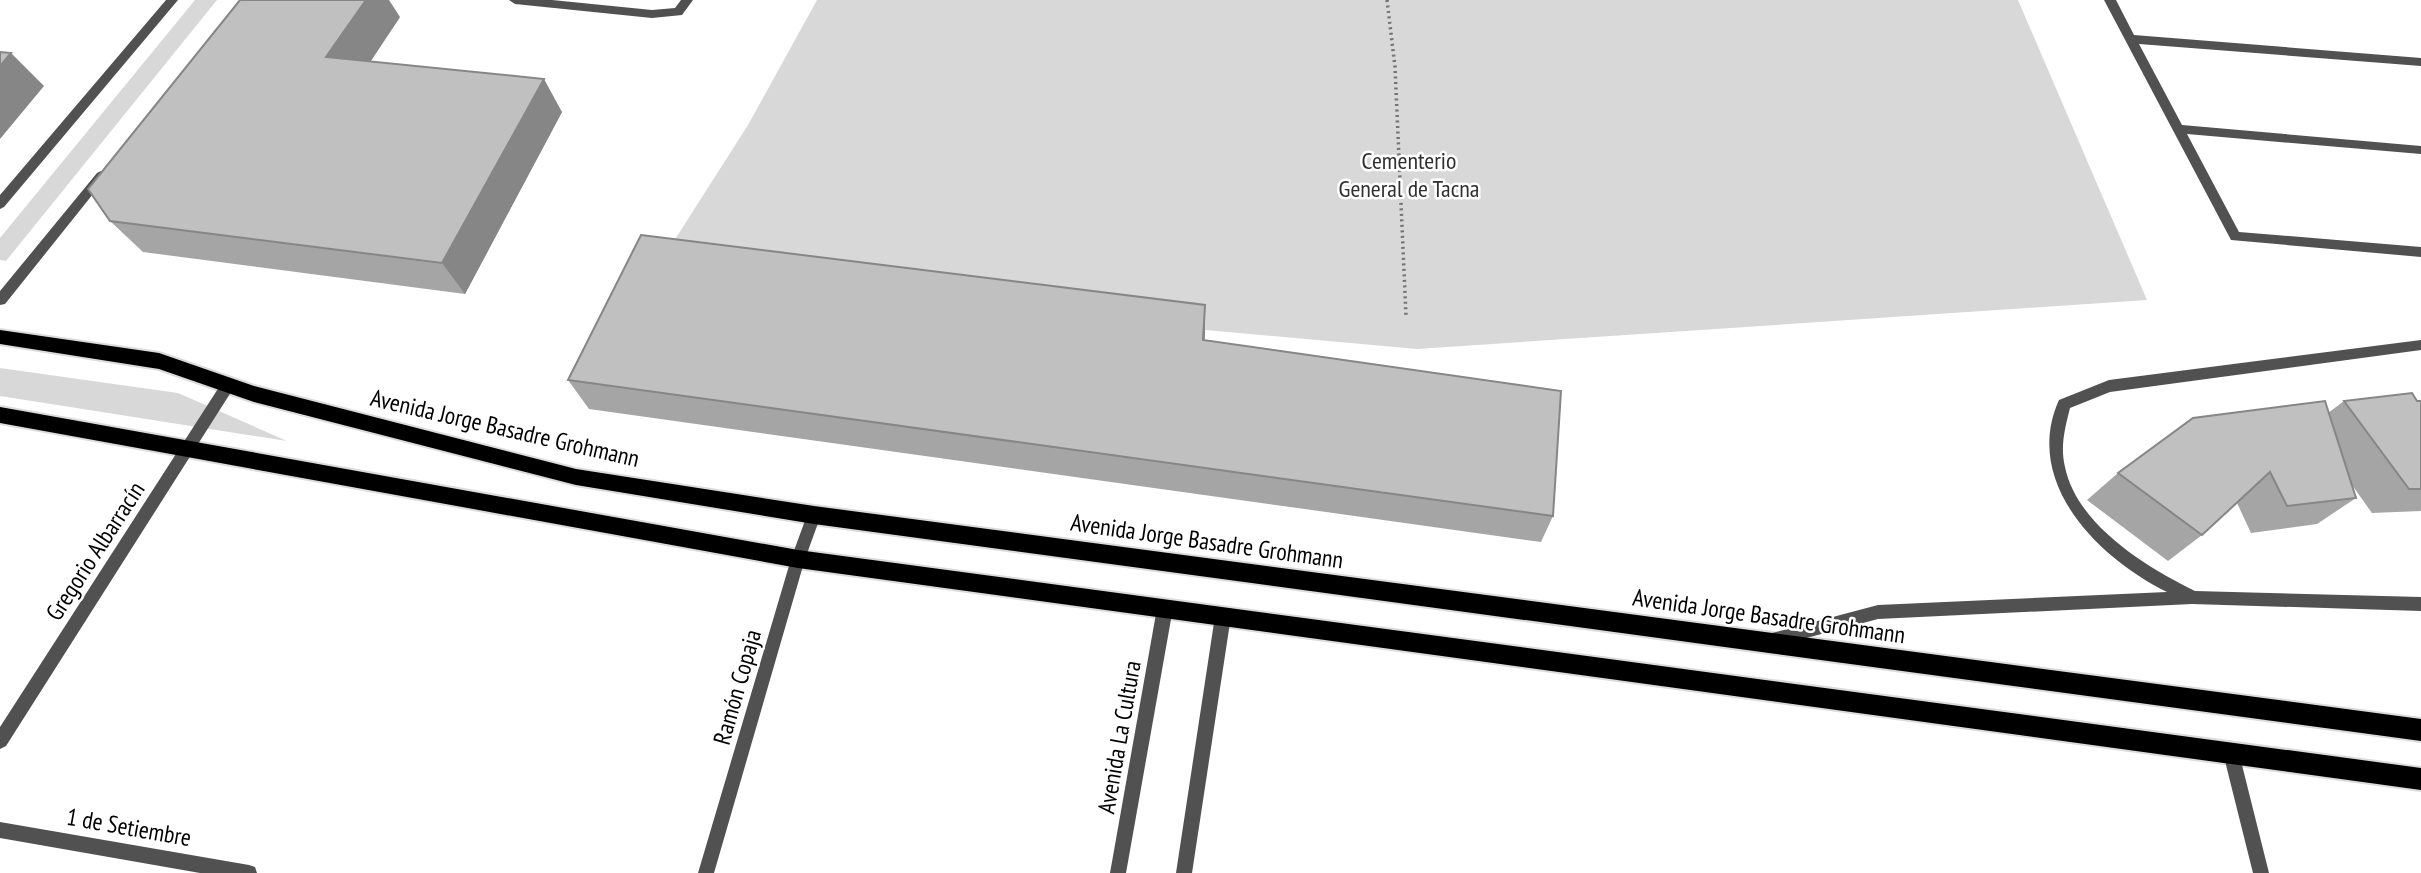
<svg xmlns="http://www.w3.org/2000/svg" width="2421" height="873" viewBox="0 0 2421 873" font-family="'PT Sans Narrow',sans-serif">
<rect width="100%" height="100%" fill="#fff"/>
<path fill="#d8d8d8" d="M195 0H217L6 261 0 260V238Z
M817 0H2018L2147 300 1417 349 1061 317 658 266 748 125Z
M0 368 178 393 287 441 0 396Z"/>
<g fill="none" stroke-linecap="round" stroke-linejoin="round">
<defs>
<path id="trunk" d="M0 330 159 353 254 386 576 469 814 506 2421 719V741L814 524 576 485 254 402 159 369 0 344Z
M0 407 798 550 2421 768V790L798 568 0 423Z"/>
</defs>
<use href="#trunk" stroke="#dbdbdb" stroke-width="4"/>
<path stroke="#737373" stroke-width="3.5" stroke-dasharray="2 3.5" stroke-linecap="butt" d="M1387 0 1395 67 1406 316"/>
<path fill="#515151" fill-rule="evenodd" d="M2421 340V350L2110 392 2070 408C2065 428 2060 446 2065 467 2077 525 2146 567 2195 591L2421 597V611L2192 604 1878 619 1772 647 1767 645 1764 640 1767 635 1772 633 1878 605 2167 592C2098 558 2022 482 2059 400L2109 380Z"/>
<path fill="#515151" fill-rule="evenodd" d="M509 0H552L652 10 675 8 681 0H693L682 15 652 18 515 4Z
M2104 0H2116L2134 35 2421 58V66L2139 44 2182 125 2421 146V154L2187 134 2239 232 2421 247V257L2231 240Z
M228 379 233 381 235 385 233 389 6 746 0 749V727L223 381Z
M814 509 819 510 821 515 805 559 714 873H698L791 559 807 515 809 510Z
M1165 601 1170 603 1173 608 1126 873H1110L1157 608 1160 603Z
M1223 609 1228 611 1231 616 1192 873H1176L1215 616 1218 611Z
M2231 745 2237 747 2239 753 2269 873H2253L2223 753 2225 747Z
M0 822 249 865 255 867 257 873H200L0 838Z"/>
<path fill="#515151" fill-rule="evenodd" d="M166 0H178L4 207 0 209V195Z
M101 171 107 176 105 179 5 304 0 305V291L97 173Z"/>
<use href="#trunk" fill="#000" fill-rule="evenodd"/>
</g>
<path fill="#a5a5a5" d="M400 17 370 62 562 112 465 294 143 252 110 221Z
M1205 341 1553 516 1541 542 589 409 568 380Z
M2344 401H2421V511L2372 513 2352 485 2356 498 2317 524 2251 533 2237 503 2202 535 2168 561 2087 500 2118 473 2328 413Z"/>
<path fill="#868686" d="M366 0H389L400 17 351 91 326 57Z
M11 53 44 86 0 139V66Z
M544 79 562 112 465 294 442 263Z
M1205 305V335L1203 370V340Z"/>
<path fill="#c0c0c0" stroke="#868686" stroke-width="2" d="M240 0H366L326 57 544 79 442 263 110 221 88 189Z
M0 52 11 53 0 66Z
M641 235 1205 305 1203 340 1561 391 1553 516 568 380Z
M2412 393 2417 401H2421V489H2409L2344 401Z
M2325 401 2356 498 2287 506 2270 472 2202 535 2118 473 2193 418Z"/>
<g text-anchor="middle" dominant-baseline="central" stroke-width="5" stroke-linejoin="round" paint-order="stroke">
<g font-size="24" fill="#2f2f2f" stroke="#fff">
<text x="1409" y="160">Cementerio<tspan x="1409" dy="28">General de Tacna</tspan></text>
</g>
<g font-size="24" fill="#000" stroke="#fff">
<text transform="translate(505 428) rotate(13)">Avenida Jorge Basadre Grohmann</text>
<text transform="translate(1207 541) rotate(8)">Avenida Jorge Basadre Grohmann</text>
<text transform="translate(95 551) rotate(-57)">Gregorio Albarracín</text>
<text transform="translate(1769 616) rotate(8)">Avenida Jorge Basadre Grohmann</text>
<text transform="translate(737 687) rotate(-74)">Ramón Copaja</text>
<text transform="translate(1119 737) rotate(-80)">Avenida La Cultura</text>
<text transform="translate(129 827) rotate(10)">1 de Setiembre</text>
</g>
</g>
</svg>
